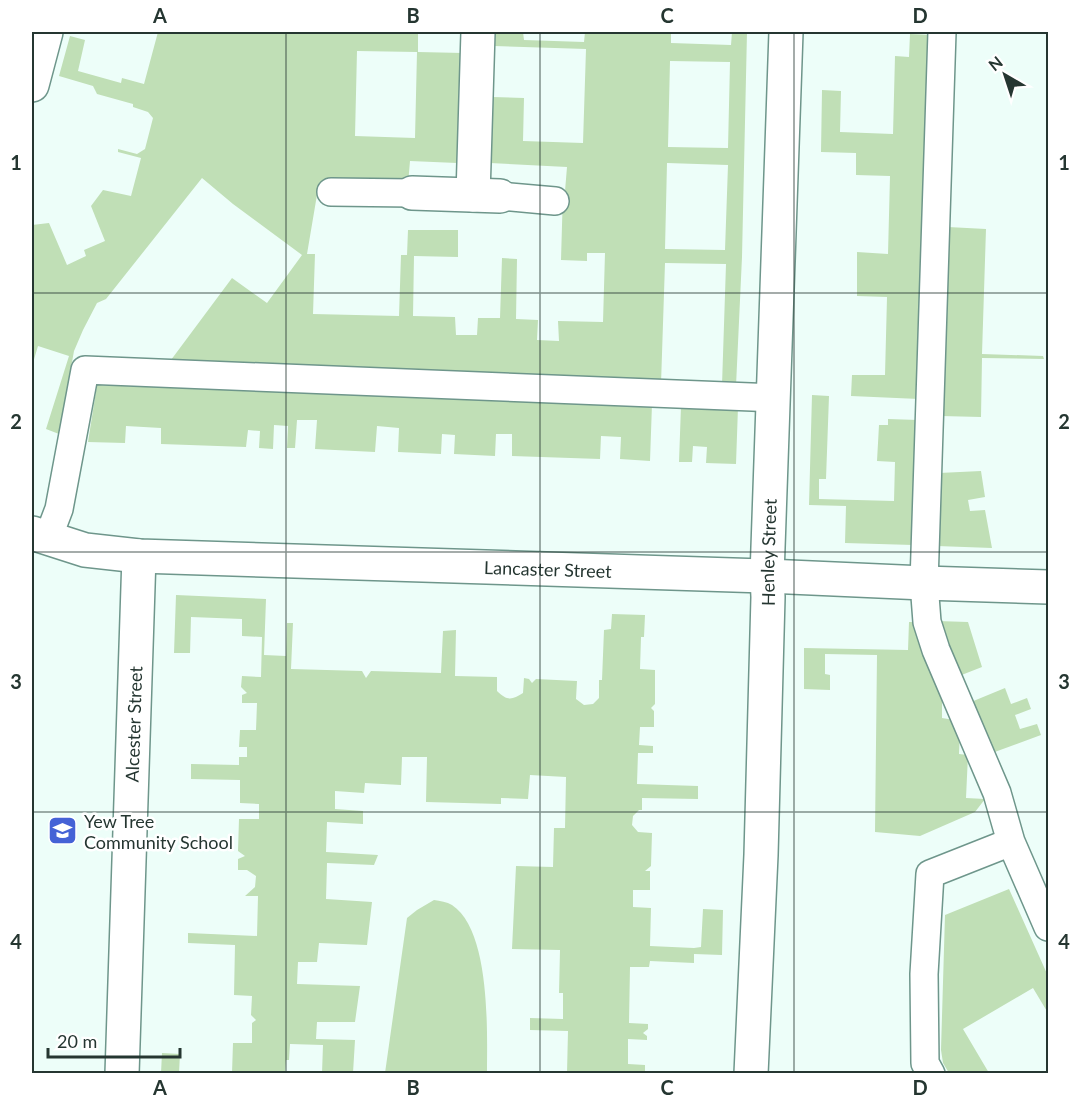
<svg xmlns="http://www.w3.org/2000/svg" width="1080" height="1105" viewBox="0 0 1080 1105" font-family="Lato,sans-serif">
<rect width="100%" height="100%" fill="#edfef9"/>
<path fill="#c0dfb6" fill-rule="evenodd" d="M158 32H357L418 33V52L463 53 461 159 457 163 410 161 408 184 319 183 307 254H315L313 314 399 316 401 255H407L408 230H458V257L414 256 413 316 455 317 456 335H477L478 318H500L502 258 517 259 516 319 538 320 537 340 559 341 558 321 603 322 605 253H587V261L561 260 563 191H565L567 167 490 163 492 97 524 98 523 141 583 143 586 49 494 46 495 32H523L524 40 584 42 585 32H671V43L731 45 732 32H747L742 257 736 386 722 385 726 264 665 263 661 384 168 364 232 278 267 303 302 255 233 204 202 178 106 299 97 303 83 330 74 351 59 434 46 429 69 356 38 346 32 366V225L49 223 67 265 86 256 84 250 105 241 91 206 103 190 131 196 141 158 118 152V149L137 154 145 149 153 118 148 112 133 107V104L97 94 93 86 59 76 70 36 85 40 78 71 121 83 122 78 144 84ZM357 51 417 52 415 138 355 136ZM670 61 730 62 728 148 668 147ZM667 163 728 165 725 250 665 249Z
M910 34 932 35 919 399 851 396 852 375H885L887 297 857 296V252L888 254 890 176 856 175V153L821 152 822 90 841 91 840 132 893 134 895 56 909 57Z
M948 227 986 229 982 354 1043 356 1044 359 982 358 981 417 941 416Z
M97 385 652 404 650 461 620 459 621 437 601 436 600 459 512 456V434H496L495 456 454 454 455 435 442 434 441 454 398 452 399 428 377 426 375 452 315 449 317 420H297L295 448H287L288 426 274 425 273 449 259 448 260 431 248 430 246 447 161 444V428L126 426 125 443 88 442Z
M812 395 829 396 826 479H819V499L894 501 895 462 877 461 879 425H888V419L918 420 913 545 845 543 846 506 809 505Z
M681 406 738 407 736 464 706 463 707 447 693 446 692 462H679Z
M981 471 985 497 968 500 970 511 985 510 992 548 937 546 939 473Z
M176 595 266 599 264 655 286 656 287 623H293L291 669 362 671 366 678 371 671 441 673 443 631 456 630 455 676 497 677V691C507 701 512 700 523 693L524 678 529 679 532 683 536 679 577 681 576 699 584 705 593 704 599 698V680H602L604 630 611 629 612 614 645 615 644 637H641L640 669 655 670V704L651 708 654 711V727H640L639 745 653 746V753H638L637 784 698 786V799L642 798V810H639L633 816 632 825 638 832 652 833 651 866 645 871H650V890H633V907L651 908 650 946 694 948 701 947 703 909 723 910 722 955 694 954V963L650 961 649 967H630L629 1023 648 1024V1029L643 1033 647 1036V1040L628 1039V1064L645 1065V1073H567L568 1031 530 1030V1018L563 1019V993H559L560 950 512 949 516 866 553 867 554 828H565L566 777 530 775 528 799 501 798V804L426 802 427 757H402L401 785 365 783 364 793 335 791V809L363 811V824L327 822 326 852 378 855 374 865 327 863 326 899 372 902 367 945 319 943 317 962H298L297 984 360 986 355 1022H317L316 1039 355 1040 353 1073H322L323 1045 290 1044 289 1060H286L285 1073H232L233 1043H252V1023L256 1020 251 1015 252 996 234 995 235 945 188 943V933L257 936 258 896H245L255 887 256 876 247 870H238V859L245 856 238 851 239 819H259V804L240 803V780L191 779V764L239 765V757H247V747H239L240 730H256L257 703H242V695L247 693 241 687 242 676 261 677 262 637 242 636V619L191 617 190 653H174Z
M937 621 968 622 982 667 959 676Z
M909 622H916L942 691V718L954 720V728L960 729 959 754 968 755 966 798 985 799 975 812 920 836 875 832 877 655 825 654V674L830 675V690L804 689V648L908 650Z
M1005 688 1011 704 1027 698 1031 709 1015 715 1020 729 1037 724 1041 735 992 753 971 702Z
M1009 889 1048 976V1013L1033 988 963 1029 989 1073H949L943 1063 941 1050 945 915Z
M434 900C440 901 447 902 452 905 491 931 487 1032 487 1073H385L407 918 417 910Z
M162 1053 180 1054 179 1073H181H161Z"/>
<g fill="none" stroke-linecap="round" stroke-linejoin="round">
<defs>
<path id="service" d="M942 32 924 583 927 622 936 650 997 793 1011 842 1048 927
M331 192 412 193
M500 196 555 201
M48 538 59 509 85 370 774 398
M931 1074 925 1063 924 974 930 874 1011 842"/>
<g id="minor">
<path d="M32 85 46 32"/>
<path d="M412 193 500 196"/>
<path d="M473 195 478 32"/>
<path id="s1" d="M32 533 85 550 139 556 767 576 924 583 1048 587"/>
<path id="s2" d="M122 1074 139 556"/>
<path id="s3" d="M751 1074 761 855 768 597 767 576 786 32"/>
</g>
</defs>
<use href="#service" stroke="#6e968b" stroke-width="30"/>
<use href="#minor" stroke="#6e968b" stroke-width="36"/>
<use href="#service" stroke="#fff" stroke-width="27"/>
<use href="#minor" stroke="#fff" stroke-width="33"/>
</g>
<path fill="none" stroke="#253631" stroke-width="1.5" stroke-opacity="0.55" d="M286 32V1074M540 32V1074M794 32V1074M32 293H1048M32 552H1048M32 812H1048"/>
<defs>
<symbol id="school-square" viewBox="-11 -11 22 22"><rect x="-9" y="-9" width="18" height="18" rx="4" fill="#4562d6" stroke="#fff"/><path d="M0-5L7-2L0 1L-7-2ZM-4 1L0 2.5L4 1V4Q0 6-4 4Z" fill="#fff"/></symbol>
</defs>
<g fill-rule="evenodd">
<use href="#school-square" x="46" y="814" width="33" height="33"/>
</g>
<g text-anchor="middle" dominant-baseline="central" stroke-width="5" stroke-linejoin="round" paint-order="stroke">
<g font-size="18" fill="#253631" stroke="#fff">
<text stroke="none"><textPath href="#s3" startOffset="522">Henley Street</textPath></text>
<text stroke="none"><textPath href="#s1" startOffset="519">Lancaster Street</textPath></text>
<text stroke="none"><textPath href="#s2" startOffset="350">Alcester Street</textPath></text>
</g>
<g font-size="18" fill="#253631" stroke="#fff" text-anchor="start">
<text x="84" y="821">Yew Tree<tspan x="84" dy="21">Community School</tspan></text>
</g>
</g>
<rect width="1080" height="1105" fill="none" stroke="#ffffff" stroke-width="66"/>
<g transform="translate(1005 75) rotate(321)" stroke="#ffffff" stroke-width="4.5" paint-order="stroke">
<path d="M0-4.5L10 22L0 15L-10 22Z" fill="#253631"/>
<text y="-9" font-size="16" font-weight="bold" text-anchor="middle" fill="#253631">N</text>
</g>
<path d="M48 1048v9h132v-9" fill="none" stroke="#253631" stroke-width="3"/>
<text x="57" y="1048" font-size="18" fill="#253631" stroke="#ffffff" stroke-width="4.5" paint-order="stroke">20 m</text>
<rect x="33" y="33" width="1014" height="1039" fill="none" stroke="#253631" stroke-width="2"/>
<g font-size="20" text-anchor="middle" font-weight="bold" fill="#253631">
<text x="160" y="23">A</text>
<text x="413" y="23">B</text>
<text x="667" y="23">C</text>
<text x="920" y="23">D</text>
<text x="16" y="170">1</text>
<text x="1064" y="170">1</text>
<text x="16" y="429">2</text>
<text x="1064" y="429">2</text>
<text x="16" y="689">3</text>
<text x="1064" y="689">3</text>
<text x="16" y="949">4</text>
<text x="1064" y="949">4</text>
<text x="160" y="1095">A</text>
<text x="413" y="1095">B</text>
<text x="667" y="1095">C</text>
<text x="920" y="1095">D</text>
</g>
</svg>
